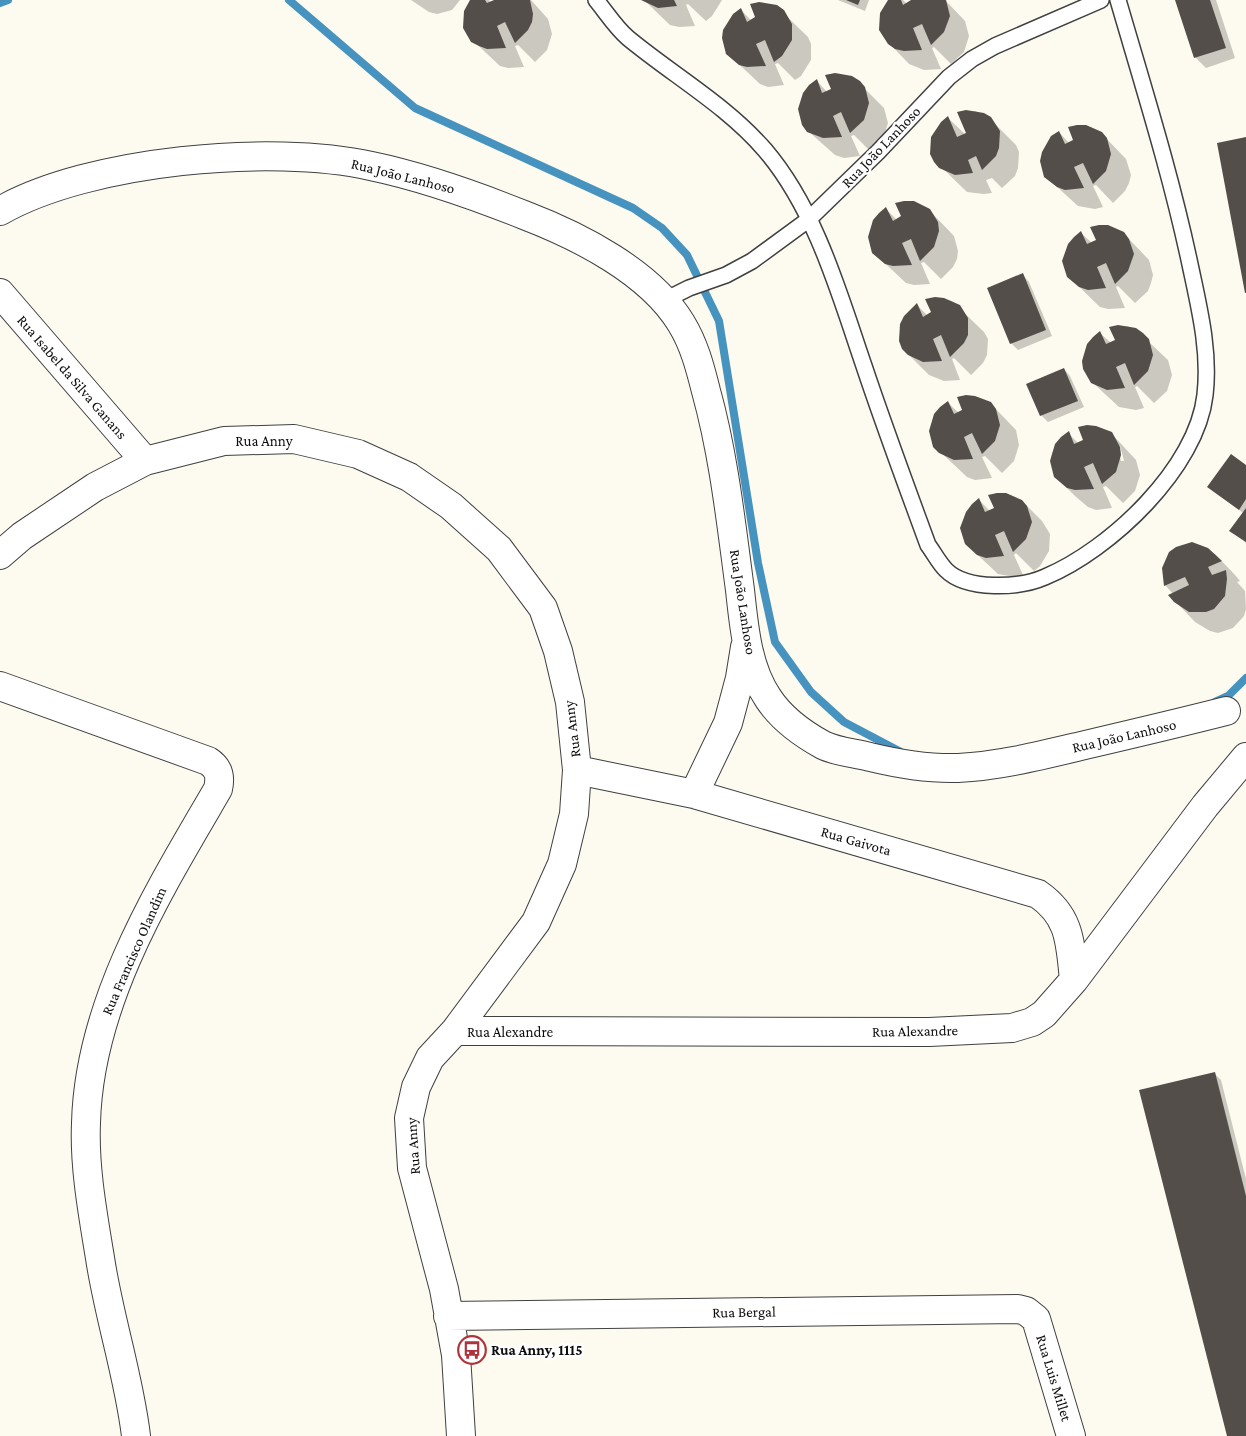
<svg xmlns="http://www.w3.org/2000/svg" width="1246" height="1436" viewBox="0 0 1246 1436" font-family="'Crimson Pro',serif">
<rect width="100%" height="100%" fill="#fdfaef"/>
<path fill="#0003" fill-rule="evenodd" d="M411 0H460L452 10 437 14 429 12Z
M472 0H489L491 3 497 0H531L548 19 552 34 547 50 535 62 518 45 515 46 524 67 508 68 500 66 467 35Z
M644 0H722L712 16 706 21 688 4 686 5 695 26 679 27 670 25Z
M838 0H869L865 11Z
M891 0H903L908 5 913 0H945L965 21 969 36 964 52 951 64 934 47 932 48 941 69 924 70 909 64 889 43Z
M1176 0H1216L1235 58 1206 68 1196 58Z
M776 6 808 37 811 44V60L801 76 795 80 778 63 775 64 784 85 768 87 760 84 727 53 741 10 752 21Z
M817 81 827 92 864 88 884 108 888 123 883 139 871 152 854 135 851 136 860 156 844 158 835 155 808 131Z
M975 111 983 114 996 125 1016 145 1019 152 1018 168 1015 176 1002 188 992 178 986 180 992 193 984 194 967 192 935 161 948 118 966 135 968 134 959 113Z
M1059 132 1069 143 1101 133 1126 159 1131 175 1129 183 1125 191 1113 203 1096 185 1093 186 1103 207 1095 209 1078 206 1045 176Z
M886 209 897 220 929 210 954 236 958 251 957 259 953 267 941 279 924 262 921 263 930 284 914 285 906 283 873 252 870 245 871 229Z
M1081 233 1092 243 1129 239 1149 260 1153 275 1151 283 1148 291 1135 303 1118 286 1116 287 1125 308 1108 309 1100 307 1068 276Z
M1023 275 1029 282 1052 336 1018 350 1011 343 989 289Z
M935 299 952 301 984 332 988 339 987 355 983 363 971 375 954 358 952 359 960 380 944 381 929 375 908 354 917 305 928 316 933 313Z
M1127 326 1135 329 1168 360 1172 375 1167 391 1154 403 1137 386 1135 387 1144 408 1136 410 1119 407 1092 382 1100 333 1111 343 1117 341 1111 328Z
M1064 369 1070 376 1084 407 1048 422 1041 415Z
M948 403 959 413 990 403 1016 430 1019 445 1014 461 1002 473 985 456 982 457 992 478 975 480 967 477 934 446Z
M1068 433 1079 444 1111 433 1136 460 1140 475 1135 491 1123 503 1106 486 1103 487 1112 508 1096 510 1088 507 1075 496 1055 476 1051 461 1052 453 1062 438ZM1117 446H1120L1124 461H1121Z
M1246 467V543L1231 531 1243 513 1209 487Z
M979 500 990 511 1022 501 1042 521 1050 534 1049 551 1040 566 1034 571 1016 553 1014 555 1023 575 1015 577 998 574 966 544Z
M1200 545 1215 554 1235 575 1240 581 1237 582 1245 591 1246 609 1244 616 1233 628 1218 633 1210 631 1195 622 1175 601 1173 594 1165 585Z
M1214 1073 1221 1080 1246 1179V1436H1228Z"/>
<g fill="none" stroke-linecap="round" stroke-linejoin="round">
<path stroke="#4793bf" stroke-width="8" d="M289 0 415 108 633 208 662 228 687 255 719 321 758 563 775 642 811 692 844 722 901 752
M0 3 8 0
M1215 702 1228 696 1246 678"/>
</g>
<path fill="#544e4a" d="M470 0H485L487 3 494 0H530L533 14 532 22 528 30 515 43 505 22 497 26 506 48 487 49 479 46 471 42 463 28 464 11Z
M641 0H674L677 6 658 8Z
M846 0H860L858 5Z
M888 0H901L903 5 911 0H946L950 16 944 32 931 45 922 24 913 28 922 50 904 51 895 49 888 44 879 30 880 13Z
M1175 0H1210L1226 48 1194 58Z
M759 2 777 5 784 10 792 24V40L782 56 774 62 765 40 756 44 766 66 747 67 739 65 726 54 722 38 723 30 733 14 741 8 747 22 755 17 750 4Z
M835 73 852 76 860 81 865 87 869 103 864 120 850 133 841 112 833 116 842 137 823 138 807 132 802 125 798 109 803 93 809 85 817 79 822 93 831 89 825 75Z
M966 110 984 113 991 117 1000 131 999 148 996 156 982 170 976 156 968 160 973 173 955 175 939 168 934 162 930 154 931 137 941 122 948 116 957 137 966 133 957 112Z
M1077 125H1086L1102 132 1107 138 1111 154 1106 171 1093 184 1083 163 1074 167 1084 188 1065 190 1057 187 1044 177 1040 161 1042 152 1051 136 1059 131 1065 144 1073 140 1068 127Z
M1246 137V293H1245L1217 143Z
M904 201H914L930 209 938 222 939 231 934 247 920 261 911 239 902 243 912 265 893 266 885 264 872 253 868 237 873 220 879 213 886 207 893 221 901 216 895 203Z
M1099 225H1108L1124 232 1129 239 1134 254 1128 271 1115 284 1106 263 1097 267 1106 288 1088 290 1079 287 1067 277 1062 261 1068 244 1074 237 1081 231 1087 244 1096 240 1090 227Z
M1023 273 1046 330 1010 344 987 288Z
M935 297 944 298 960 305 968 318V335L964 343 950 357 941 335 933 339 942 361 923 362 908 355 902 349 899 341 900 324 904 316 917 303 923 317 931 312 925 299Z
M1118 325 1136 328 1143 333 1149 339 1153 355 1148 371 1134 385 1125 363 1116 367 1125 388 1107 390 1091 383 1083 369 1082 361 1087 344 1093 337 1100 331 1106 344 1115 340 1109 327Z
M1064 368 1078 401 1040 416 1026 384Z
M966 395 975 396 991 402 996 409 1000 425 995 441 982 454 972 433 964 437 973 459 954 460 939 453 933 447 929 431 934 414 940 407 948 401 954 414 962 410 957 397Z
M1087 425 1096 426 1112 432 1120 447 1121 455 1116 472 1102 484 1093 463 1084 467 1094 489 1075 490 1067 488 1054 477 1050 461 1055 444 1061 437 1069 431 1074 444 1083 440 1078 427Z
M1231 454 1246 465V499L1239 510 1207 487Z
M997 493H1006L1022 500 1027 506 1032 522 1026 539 1013 552 1004 531 995 535 1004 556 986 558 977 555 965 544 960 528 966 512 972 504 979 498 985 512 994 508 988 495Z
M1246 508V542L1229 531Z
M1192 542 1208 548 1222 561 1208 567 1212 575 1226 570 1227 579 1225 596 1214 609 1206 612H1189L1174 602 1168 595 1189 585 1185 577 1164 586 1162 568 1169 552 1176 547Z
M1215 1072 1246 1196V1436H1227L1139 1090Z"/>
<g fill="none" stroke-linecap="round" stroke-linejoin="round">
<defs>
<path id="lane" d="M596 0C606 12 616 28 628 38 674 76 726 105 765 150 816 210 839 293 864 366 884 426 906 485 928 545 934 553 939 563 946 570 967 591 1020 588 1045 577 1110 550 1197 468 1205 395 1210 353 1200 311 1191 269 1172 178 1144 89 1118 0
M665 300 689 288 726 275 752 261 808 220 878 152 949 77 972 59 995 46 1101 0"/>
<path id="street" d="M0 211C89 160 271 144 371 166 424 177 474 195 524 215 579 236 650 272 681 323 694 344 700 367 706 391 724 456 731 523 740 590 744 626 747 667 768 698 781 718 803 734 823 745 837 752 855 753 870 757 899 764 928 769 958 768 1000 766 1043 755 1085 745 1132 734 1179 723 1226 711
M0 293 145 461
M0 555 22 536 95 487 145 461 224 441 294 439 358 454 409 477 451 506 499 549 543 608 558 651 570 702 577 770 574 814 562 864 536 922 455 1031 430 1058 416 1087 409 1118 412 1168 444 1289 456 1355 461 1436
M0 686 208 761C219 768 221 776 218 789 159 890 89 1002 86 1123 84 1167 93 1215 100 1258 109 1318 129 1376 136 1436
M577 770 694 794 1038 894C1071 917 1070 943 1074 980
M694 794 728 723 740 678 745 647
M455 1031 929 1032 1012 1028 1032 1022 1044 1014 1074 980 1205 806 1246 757
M448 1316 1018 1309 1026 1311 1036 1319 1071 1436"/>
</defs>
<use href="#lane" stroke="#404040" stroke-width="18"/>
<use href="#street" stroke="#404040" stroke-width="30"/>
<use href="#lane" stroke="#fff" stroke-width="15"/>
<use href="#street" stroke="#fff" stroke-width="28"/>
</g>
<defs>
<symbol id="bus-ring" viewBox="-11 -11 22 22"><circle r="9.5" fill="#fff" stroke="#af333d" stroke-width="1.5"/><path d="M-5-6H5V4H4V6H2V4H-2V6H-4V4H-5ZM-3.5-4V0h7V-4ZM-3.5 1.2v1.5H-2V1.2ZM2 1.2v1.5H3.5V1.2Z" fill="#af333d"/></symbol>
</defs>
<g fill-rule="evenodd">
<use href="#bus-ring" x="456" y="1334" width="32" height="32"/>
</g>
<g text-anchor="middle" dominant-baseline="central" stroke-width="5" stroke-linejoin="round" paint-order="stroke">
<g font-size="15" fill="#0d0d0d" stroke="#fff">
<text transform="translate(881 147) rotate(-46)">Rua João Lanhoso</text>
<text transform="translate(403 176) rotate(14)">Rua João Lanhoso</text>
<text transform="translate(72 377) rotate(49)">Rua Isabel da Silva Ganans</text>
<text x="264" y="441">Rua Anny</text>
<text transform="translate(743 602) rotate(81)">Rua João Lanhoso</text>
<text transform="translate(572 729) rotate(-97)">Rua Anny</text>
<text transform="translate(1124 736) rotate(-13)">Rua João Lanhoso</text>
<text transform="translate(856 841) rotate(16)">Rua Gaivota</text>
<text transform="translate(134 951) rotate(-66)">Rua Francisco Olandim</text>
<text transform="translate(915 1031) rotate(-1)">Rua Alexandre</text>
<text x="510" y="1032">Rua Alexandre</text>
<text transform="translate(413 1146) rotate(-94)">Rua Anny</text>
<text transform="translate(744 1312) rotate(-1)">Rua Bergal</text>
<text transform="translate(1054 1378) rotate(73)">Rua Luis Millet</text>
</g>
<g font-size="15" font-weight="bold" fill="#0d0d0d" stroke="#fff" text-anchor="start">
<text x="491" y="1350">Rua Anny, 1115</text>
</g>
</g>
</svg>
